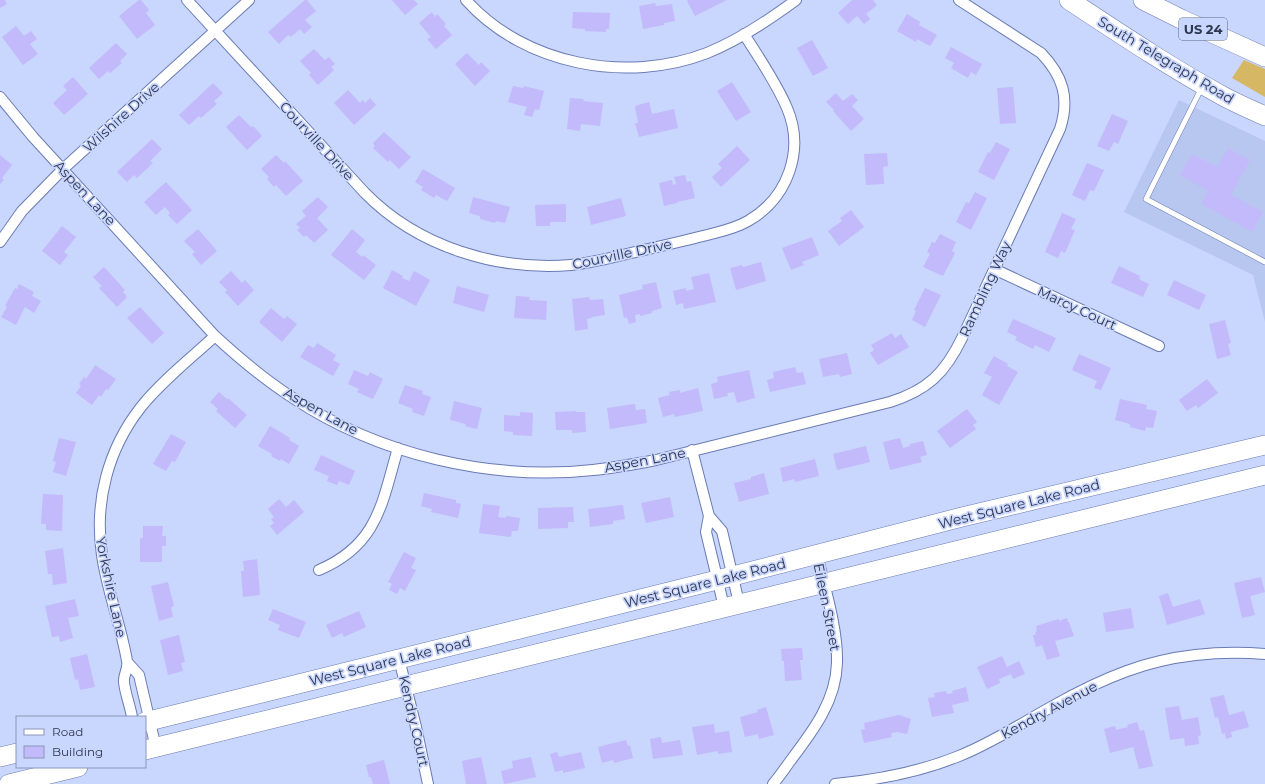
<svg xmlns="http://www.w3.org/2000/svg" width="1265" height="784" viewBox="0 0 1265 784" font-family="Montserrat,sans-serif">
<rect width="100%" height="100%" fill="#c9d6fd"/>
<path fill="#b8c7f0" d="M1179 100 1265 141V322L1253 275 1124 212Z"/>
<path fill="#d6b864" d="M1244 60 1265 69V97L1232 78Z"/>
<path fill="#c2bafb" d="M0 0H5L7 4 0 8Z
M139 0H141L149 10 146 13 155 25 137 39 119 16Z
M305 0H307L316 11 305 20 312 27 304 34 300 29 291 37 288 35 279 44 268 32Z
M392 0H414L418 4 405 15Z
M688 0H727L695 16 687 1Z
M852 0H873L877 5 866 14 870 19 864 24 857 16 848 24 838 13Z
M655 3 656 6 672 4 675 21 664 23V25L643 29 639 6Z
M432 12 435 17 437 14 446 24 444 26 452 35 436 49 427 39 431 37 419 23Z
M573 12 610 13 609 29H606V32L585 31V29L572 28Z
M907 14 920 22 919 25 937 35 930 46 917 39 916 42 897 31Z
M16 26 24 36 31 31 37 39 30 44 38 54 23 65 2 37Z
M812 40 828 68 813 76 797 48Z
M116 43 127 54 120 61 122 63 110 73 108 71 99 79 89 68Z
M951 47 982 64 976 75 971 72 968 78 951 68 954 63 945 58Z
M314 49 325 60 329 57 335 64 331 67 334 70 318 85 309 75 311 73 300 61Z
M467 53 479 65 481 62 490 71 475 86 455 64Z
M73 77 88 94 64 115 53 103 67 90 63 86Z
M732 82 751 112 736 121 717 91Z
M213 83 223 93 214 101 217 104 201 118 199 116 189 125 179 115Z
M513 86 523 88 524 86 544 91 539 110 535 109 532 117 524 115 527 107 508 102Z
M1013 87 1016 123 1000 124 997 88Z
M348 90 360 103 363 100 365 103 370 98 376 105 354 125 334 103Z
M836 93 843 101 852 94 858 100 852 106 864 119 851 131 833 111 834 110 826 102Z
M570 98 584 99 583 101 603 103 600 126 581 124 580 131 567 129Z
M649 102 652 114 674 109 678 128 639 137 635 123H638L635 106Z
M1112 114 1128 121 1118 144 1114 142 1109 151 1097 146Z
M239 115 251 127 253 126 262 136 247 150 226 127Z
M384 132 411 157 399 169 390 160 388 162 373 148 375 146 373 143Z
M152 139 162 149 150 161 153 163 137 178 134 175 127 182 117 172Z
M996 142 1010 149 994 180 978 172 988 152 990 153Z
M737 146 750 160 721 187 712 177 722 168 718 164Z
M1228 148 1250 160 1231 195 1263 212 1252 232 1201 204 1208 191 1180 175 1192 154 1217 167Z
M887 153 888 166 883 167 884 184 866 185 864 154Z
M0 155 12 165 2 178 4 180 0 184Z
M276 155 284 163 285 161 303 181 286 196 276 185 274 187 267 179 269 177 261 169Z
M1087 163 1104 170 1094 191 1090 190 1085 201 1072 195Z
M423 169 455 188 447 201 436 195 434 198 421 190 423 187 415 182Z
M685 175 687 182 691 181 695 198 677 202V203L664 206 659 183 672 180 673 185 676 184 674 177Z
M166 182 192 210 177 224 168 215 170 213 165 207 156 215 144 202Z
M975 192 987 198 971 230 956 222 966 202 969 203Z
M318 197 328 207 317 218 328 230 314 243 306 235 304 237 297 230 300 228 296 224 306 216 302 211Z
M473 197 510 207 505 223 496 221 495 223 480 219V216L469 213Z
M621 198 626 216 591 225 587 207Z
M566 204V222H550V226H536L535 205Z
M851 210 864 227 839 246 828 231 842 221 840 218Z
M1062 213 1076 219 1071 229 1075 230 1065 253 1061 251 1058 258 1045 252Z
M62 226 76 237 64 252 68 255 60 265 42 251Z
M198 229 217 251 201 265 192 254 195 252 184 241Z
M352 229 365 240 356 252 362 257 363 255 376 265 364 280 331 255Z
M940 234 956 242 952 251 955 253 943 276 923 267 930 254 927 252 932 242 935 243Z
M812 237 819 255 802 262 804 265 791 270 782 248Z
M761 262 766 281 736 290 730 268 742 265 743 267Z
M1119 266 1140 276 1139 279 1149 284 1143 297 1111 283Z
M104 267 125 290 123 292 127 297 117 307 99 288 102 286 93 277Z
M392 270 403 276 402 278 409 281 414 271 430 280 416 306 383 288Z
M231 271 242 283 245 280 254 290 238 306 225 292 227 290 219 282Z
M709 273 716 302 684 309 683 303 676 305 673 291 686 288V291L694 289 691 277Z
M1174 280 1206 295 1199 310 1167 295Z
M656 282 662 308 652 311V313L640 316V314L635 315 636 322 629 324 627 317 624 318 619 295 643 289 642 285Z
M19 284 34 292 32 296 41 301 34 313 25 307 16 325 1 317 7 307 5 306 15 288 17 289Z
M457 286 489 295 484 312 453 303Z
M925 288 941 295 925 327 912 320 916 311 914 310Z
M516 296 530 297 529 300 547 301 546 320 514 318Z
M589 297 590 300 603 299 605 315 591 317 592 318 587 319 588 329 575 331 572 299Z
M140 307 164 333 152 344 127 318Z
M271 308 284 319 287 316 297 324 282 342 259 322Z
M1013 319 1056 338 1049 352 1035 345 1033 349 1015 340 1017 337 1007 332Z
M1225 320 1231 343 1228 344 1231 355 1217 359 1209 324Z
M892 333 895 338 901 334 909 347 878 365 870 353 874 350 871 345Z
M317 343 336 355 333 360 340 364 333 376 300 357 308 345 314 348Z
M847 353 852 374 840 377 839 374 823 377 819 359Z
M1079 354 1111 368 1101 390 1094 388 1097 381 1072 370Z
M994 356 1008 364 1007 366 1018 372 999 405 982 395 992 377 984 373Z
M95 365 116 379 108 390 106 389 101 397 99 395 92 405 76 393 81 386 79 384 84 377 86 379Z
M795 367 797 373 803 372 806 384 770 392 767 380 774 378 773 372Z
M354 370 368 376 370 372 383 379 373 399 357 392 359 389 348 384Z
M749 370 755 398 737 403 734 392 727 393 728 396 714 399 711 384 718 382 717 377Z
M1207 379 1218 393 1198 408 1196 405 1187 411 1179 400Z
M405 385 423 391 422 394 431 397 424 416 412 412 413 409 398 403Z
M698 388 703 411 675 417 674 414 663 417 658 398 670 395 669 392 680 390V393Z
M219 392 227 399 228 398 247 415 235 428 216 411 218 409 210 402Z
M1120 399 1147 405 1146 409 1157 411 1153 428 1146 427 1145 431 1130 427V424L1115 420Z
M454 401 482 408 477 429 465 426 466 424 450 420Z
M635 404 636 410 645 409 647 423 610 429 607 408Z
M967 409 977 422 973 425 976 429 950 448 937 431Z
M576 411V412H585L586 432 572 433V430H556L555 412Z
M520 412 533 413 532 436 513 435V432L504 431V415L520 416Z
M270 426 290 438 289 440 299 446 289 464 281 459 280 461 271 456 272 454 258 446Z
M171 434 186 442 175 462 172 461 166 471 153 464Z
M59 438 76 442 66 476 53 472 56 462 53 461Z
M900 438 903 448 910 446V444L923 441 927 455 920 457 922 462 890 470 883 442Z
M866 446 870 462 837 470 833 454Z
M321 455 355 471 349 485 339 481 337 485 327 481 329 476 314 470Z
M815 459 819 476 795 482 794 479 783 482 780 468Z
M764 473 769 494 739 502 734 483 751 479V477Z
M424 493 456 500V503L461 504 458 518 431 512 432 509 421 506Z
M43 494 63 495 62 531 46 530V524H41Z
M670 497 674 517 646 523 641 503Z
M279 499 286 507 294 500 304 512 277 535 270 526 274 523 271 519 274 517 268 509Z
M483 504 500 506 498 517 506 518V516L520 518 518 531H512L511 537 479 533Z
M623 505 625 519 613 521V524L590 527 588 509Z
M573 507 574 522H568V528L538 529V508Z
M143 526H163L162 536H166V546H162V562H140V538H143Z
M63 548 67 583 53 585 52 574H48L45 551Z
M404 552 416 558 411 568 416 570 405 591 400 588 397 594 389 590 392 584 388 582Z
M257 559 260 595 243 597 241 571H244L243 561Z
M1261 577 1265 592 1250 596 1255 615 1242 618 1234 583Z
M168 582 174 606 171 607 173 617 159 621 151 586Z
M1168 593 1173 607 1200 599 1205 614 1167 625 1159 596Z
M75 599 79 616 68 618 73 638 60 642 59 636 52 637 45 606Z
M1131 608 1134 628 1106 632 1103 613Z
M273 609 306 622 299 638 278 630 280 625 268 620Z
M359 611 366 627 344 637 342 633 332 638 326 625Z
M1067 618 1068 622H1069L1074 636 1055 641 1060 656 1047 660 1042 645 1036 647 1033 635H1036L1035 632 1037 631 1036 626 1059 619V621Z
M179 635 185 662 181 663 183 671 168 675 160 640Z
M802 648 803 660H800L802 680 785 681 784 661H782L781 649Z
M87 654 95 687 80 690 78 679 75 680 70 658Z
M1002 656 1007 667 1019 661 1025 674 1013 679 1011 674 999 679 1000 683 987 689 977 667Z
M966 687 969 701 952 705 954 713 932 717 928 698 935 697 934 693 946 691 947 694 953 693 952 691Z
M1224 695 1229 715 1244 711 1249 727 1231 732 1232 737 1226 739 1225 733 1222 734 1218 717 1215 718 1210 698Z
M1179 706 1182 720 1198 717 1201 735 1198 736 1199 744 1185 746 1184 738 1170 740 1165 708Z
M766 707 774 735 759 739 758 734 745 737 740 717 758 712 757 710Z
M899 715 911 719 907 734 898 732 891 733 892 737 864 743 861 730 865 729 864 723Z
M1137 722 1140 731 1144 730 1153 766 1139 769 1133 747 1110 753 1104 729 1115 726 1116 730 1128 727 1127 725Z
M714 724 715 733 729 731 732 752 718 754V751L697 755 692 727Z
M661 737 662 743 680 740 683 755 653 759 650 739Z
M626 740 628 746 630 745 633 758 614 763 613 760 602 763 598 747Z
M557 752 559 757 581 752 585 768 563 773V770L555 772 550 754Z
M481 757 487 784H466L462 761Z
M531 757 536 777 504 784 501 771 513 768 512 761Z
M384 760 390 784H373L371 777H369L366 765Z"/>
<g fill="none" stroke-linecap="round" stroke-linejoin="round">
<defs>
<path id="lane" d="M1202 87 1146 199 1265 262"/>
<path id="street" d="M187 0 365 193C418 247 497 271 571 265 591 263 611 258 631 253 657 247 684 241 711 234 723 231 736 228 748 221 788 198 805 150 787 108 776 82 759 58 744 34
M466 0C524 65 627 84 707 53 739 40 769 20 796 0
M0 97 33 137 215 336C240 359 265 380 293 398 379 455 491 481 593 470 614 468 635 464 656 460L890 402C928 390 945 373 962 338L1060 129C1070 98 1063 76 1041 53L959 0
M0 242 22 211 63 169 249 0
M994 269 1159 346
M692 450 709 516 706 532 724 607
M709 516 722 531 739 603
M319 570C378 545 382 503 398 448
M399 659 416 727 428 784
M128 663 139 675 156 748
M132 717C130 705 125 693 124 682 123 675 129 668 127 661 121 625 107 591 102 555 94 502 108 449 141 407 162 381 190 359 215 336
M773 784C780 776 785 768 791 760 813 731 836 701 837 663 838 630 825 588 817 555
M835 784C877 780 920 772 959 756 992 743 1022 723 1053 706 1076 693 1102 680 1127 671 1170 655 1220 650 1265 654"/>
<path id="highway" d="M1069 0C1119 33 1168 66 1221 95 1235 103 1250 109 1265 116
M1143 0 1181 19 1265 57
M145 722 733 576 962 517 1265 445
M145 750 1265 475
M0 757 17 753
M9 784 78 767"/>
</defs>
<use href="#lane" stroke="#697bb5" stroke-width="6"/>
<use href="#street" stroke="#697bb5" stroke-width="12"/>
<use href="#highway" stroke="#697bb5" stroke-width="20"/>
<use href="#lane" stroke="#fff" stroke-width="5"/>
<use href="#street" stroke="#fff" stroke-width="10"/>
<use href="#highway" stroke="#fff" stroke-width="19"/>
</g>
<g text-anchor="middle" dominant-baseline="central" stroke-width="3.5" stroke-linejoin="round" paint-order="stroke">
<rect fill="#c9d6fd" stroke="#5c6683" stroke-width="1" x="1179" y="18" width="48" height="22" rx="3"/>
<g font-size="13" font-weight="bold" fill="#2e364f">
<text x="1203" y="29">US 24</text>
</g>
<g font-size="14" fill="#2e364f" stroke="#c9d6fd">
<text transform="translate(1166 60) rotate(31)">South Telegraph Road</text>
<text transform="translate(121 117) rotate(-42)">Wilshire Drive</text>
<text transform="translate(317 141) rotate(47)">Courville Drive</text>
<text transform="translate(85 193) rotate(47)">Aspen Lane</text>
<text transform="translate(622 254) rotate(-12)">Courville Drive</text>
<text transform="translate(985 289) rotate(-65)">Rambling Way</text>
<text transform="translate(1077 308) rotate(25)">Marcy Court</text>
<text transform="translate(321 411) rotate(29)">Aspen Lane</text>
<text transform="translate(645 460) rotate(-11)">Aspen Lane</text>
<text transform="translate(1019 504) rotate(-14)">West Square Lake Road</text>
<text transform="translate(705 583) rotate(-14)">West Square Lake Road</text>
<text transform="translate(111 587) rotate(78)">Yorkshire Lane</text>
<text transform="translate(827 607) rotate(79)">Eileen Street</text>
<text transform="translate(390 661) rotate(-14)">West Square Lake Road</text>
<text transform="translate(1049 710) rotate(-28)">Kendry Avenue</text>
<text transform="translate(414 721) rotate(77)">Kendry Court</text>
</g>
</g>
<rect x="16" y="716" width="130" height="52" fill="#c9d6fd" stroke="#8b96b7"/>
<rect x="24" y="729" width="20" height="6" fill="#ffffff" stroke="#8b96b7"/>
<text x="52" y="736" font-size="12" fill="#2e364f">Road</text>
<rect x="24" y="746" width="20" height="12" fill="#c2bafb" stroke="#8b96b7"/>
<text x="52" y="756" font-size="12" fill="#2e364f">Building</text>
</svg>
